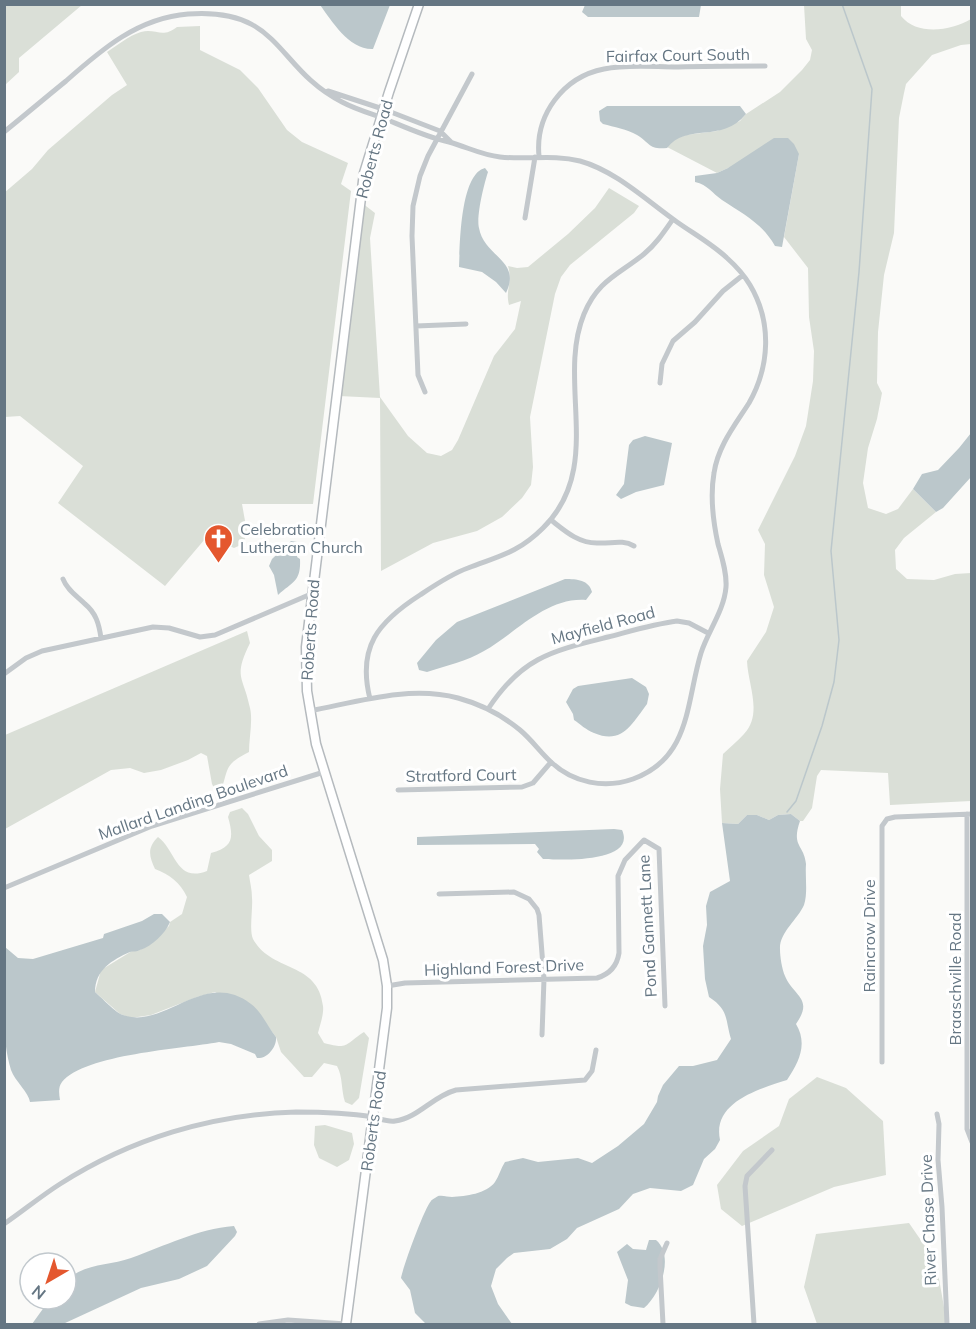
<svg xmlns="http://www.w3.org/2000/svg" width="976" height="1329" viewBox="0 0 976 1329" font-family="Mulish,sans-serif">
<rect width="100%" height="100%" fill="#fafaf8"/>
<path fill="#dadfd7" d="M5 4 82 5 19 58V72L5 85Z
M804 5H901V16C917 36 951 31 971 19V44L961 45 932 55 906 84 904 93 899 118 894 233 884 275 878 332 877 383 882 393 877 419 868 448 863 483 868 508 886 514 898 509 913 489 936 512 904 538 895 550 896 569 907 579 934 580 955 574 971 573V801L890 805 888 773 821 770 817 776 812 808 803 821H800L791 814 778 815 769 820 757 815H747L738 824 722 823 720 789 723 754C730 747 738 741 744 734 763 714 748 685 747 661L766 632 774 607 764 575 765 544 758 530 795 456 806 426 813 381 814 351 809 317 808 268 784 237 799 154 728 168 717 173 667 147 673 139 686 135 717 131 740 121 746 114 780 92 802 70 810 60 812 50 806 39Z
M177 27 200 26V50L240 70 258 88 287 130 302 142 348 163 341 184 351 191 313 504H242L247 532 243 544 234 548 211 538 205 539 165 586 58 503 83 466 20 416 5 417 4 193 32 169 48 150 112 95 127 85 107 52C118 45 128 36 141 32 156 28 162 39 177 27Z
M609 188 639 206 634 213 570 265 561 277 555 294 530 417 533 467 531 485 522 498 502 517 477 531 433 543 381 571 380 398 339 396 362 203 375 213 370 238 380 397 408 436 427 453 441 456 452 450 458 440 494 356 515 329 521 301 509 305C505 289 513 283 508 266L517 268 528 267 568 234 595 208Z
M247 631 250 643C233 678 243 675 250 708 253 721 249 738 249 752 224 765 229 767 221 791L215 790 212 784 207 756 201 753 188 760 161 770 144 773 130 768 111 770 5 829V735Z
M242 808 248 814 259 836 272 850V861L249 875C250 882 252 890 252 898 253 908 249 931 253 939 272 973 318 961 323 1006 324 1014 320 1025 318 1033L324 1043C349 1050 345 1044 364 1032L369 1038 359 1098 352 1105 345 1102C341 1090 343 1077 337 1066L324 1063 312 1077H304L281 1052 276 1037 267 1025 215 992 197 997 151 1015 131 1018 120 1014 95 992 101 970 132 951 140 950 169 926 170 922 182 914 187 897C180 882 170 875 155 869 149 856 147 848 158 837 176 850 176 883 207 871L211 853C233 847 234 838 228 817L230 812Z
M817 1077 846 1088 883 1121 886 1175 834 1187 742 1226 721 1209 717 1185 743 1151 779 1126 789 1099Z
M325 1125 352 1133 354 1144 349 1160 337 1167 319 1158 314 1145 315 1126Z
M909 1223 936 1262 947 1324H817L804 1287 816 1234Z"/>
<path fill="#bbc7cb" d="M320 5H390L373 49C349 50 332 21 320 5Z
M585 5V4L701 5 699 17H588L582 12Z
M607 106H740L746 114C722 144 687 122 667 148 649 150 650 143 637 135 627 129 614 127 603 124L600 121 599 111Z
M774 138H788L794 144 799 154 782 247 775 246C762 223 743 214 722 200 712 193 708 185 695 182V176L717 173 728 168Z
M485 168 488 172C484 184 476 217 479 228 484 257 522 260 506 293L496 282 482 272 459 267C460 246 460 174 485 168Z
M971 433V477L943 508 936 512 913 489 922 474 938 470 959 448Z
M645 436 672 443 664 485 636 492 621 499 616 495 624 484 629 445 633 440Z
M291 541 297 542 299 548 297 557 300 559C301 581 294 581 278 595L274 575 269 566 272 559Z
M565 579C577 579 589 580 592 592L586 600C546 597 516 633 484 651 467 661 446 666 427 672L419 670 417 663 436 640 457 622Z
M632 678 646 687 649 694 647 704C632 724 622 745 594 733 586 730 580 724 574 720L573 714 566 702 573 689 578 686Z
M791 814 800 821C791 847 804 844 806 864 805 877 808 893 804 905 798 919 779 933 780 949 780 957 782 969 785 976 794 997 814 998 796 1024 808 1044 799 1062 787 1080 759 1089 712 1102 720 1140L715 1149 704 1159 693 1185 681 1191 650 1188 633 1194 619 1209 577 1228 567 1239 550 1249 514 1253 507 1258 496 1269 491 1286 498 1304 512 1324H426L415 1313 410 1290 401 1278C403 1267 424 1209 431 1201 431 1200 437 1197 438 1196 443 1195 448 1197 452 1197 466 1196 486 1194 495 1182 499 1176 501 1168 505 1162L523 1158 538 1162 578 1158 592 1163 618 1146 644 1124 657 1102 658 1096 663 1085 679 1066H693L717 1060 731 1039C725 1019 729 1010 709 997L705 979 703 946 707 925 706 906 710 892 730 881 722 823 738 824 747 815H757L769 820 778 815Z
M614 829 622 830C637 863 560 860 543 859L537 852 539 849 535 844 417 845V837Z
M154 914H162L170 922C165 934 152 946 140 950 137 952 133 951 130 952 112 960 95 970 95 992 102 998 116 1013 123 1015 165 1030 204 968 251 1004 261 1011 268 1027 276 1037 277 1047 267 1059 257 1058L255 1054 231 1044 219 1042C182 1049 85 1054 62 1082 58 1087 59 1094 60 1100L30 1102C29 1093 15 1081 11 1070 0 1034 4 985 5 947L18 958 33 959 103 938 104 934 142 921Z
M234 1226 237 1232 235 1236 207 1266 179 1279 141 1288 63 1324H32L50 1299H66V1281C84 1263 109 1266 131 1258 165 1246 197 1229 234 1226Z
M649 1240H656C675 1256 660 1295 644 1308L631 1306 625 1303 628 1280 617 1252 627 1244 633 1249 646 1250Z"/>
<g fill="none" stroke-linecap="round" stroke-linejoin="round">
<path stroke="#bbc7cb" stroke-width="1.5" d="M787 812 796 801 822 726 834 682 839 640 831 551 859 272 872 89 842 4"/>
<defs>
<path id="primary" d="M346 1324 387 1008V986L383 960 316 744 307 691 306 647 364 173 389 92 419 4"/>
</defs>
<use href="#primary" stroke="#b5babe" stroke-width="11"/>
<path stroke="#c3c8cc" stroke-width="5" d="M328 91 383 109 440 131 451 142
M4 132C25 115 45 98 66 81 102 49 138 18 188 14 282 7 275 68 342 102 355 109 369 113 383 118 405 127 426 137 449 142 467 147 482 155 500 157 527 160 553 154 580 161 616 171 647 201 677 222 694 234 712 244 727 258 736 266 744 275 750 285 772 322 770 366 749 403 735 425 718 446 714 473 710 496 713 521 718 544 722 558 727 573 726 587 724 611 708 631 701 653 686 702 691 758 633 779 605 789 573 783 551 762 540 752 532 740 520 730 502 715 480 704 458 698 409 685 357 702 309 711
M539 156C535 115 563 77 604 69 627 64 654 67 678 67 707 66 736 66 765 66
M525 218 535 157
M416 326 466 324
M660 383 662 364 673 341 695 322 723 291 743 275
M425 392 418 375 412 236 413 206 420 176 428 156 472 74
M551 520C565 531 578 543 597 543 611 544 622 539 634 546
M63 579C67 590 77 596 85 604 96 613 99 624 101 638
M4 674 26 658 42 651 153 627 169 628 200 637 215 635 311 594
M370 699C357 647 378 622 420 595 435 585 451 574 468 568 499 556 518 553 543 528 605 467 556 382 584 314 598 280 618 275 644 254 656 244 664 232 673 219
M488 709C522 657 552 651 608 637 631 631 654 624 677 621L689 623 708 633
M398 790 522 787 533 783 551 762
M967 814V1129L972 1142
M4 888 152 826 324 772
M439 894 514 892 529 899 537 909 539 915 544 979 542 1035
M387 986 405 983 597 978C610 974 617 966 619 953L618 876 625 860 644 840 659 849 665 1006
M882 1062V826L887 819 895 817 972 814
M937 1114 939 1124 938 1160 942 1207 947 1324
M4 1224C23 1211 41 1196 60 1184 130 1139 212 1114 296 1112 321 1112 348 1113 373 1117 381 1119 388 1122 395 1121 418 1118 433 1096 456 1090L585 1080 592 1071 596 1050
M259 1324 288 1320 346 1324
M663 1324 660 1267V1259L667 1243
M754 1324 745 1186 747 1176 772 1150"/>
<use href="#primary" stroke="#fff" stroke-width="8"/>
</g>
<defs>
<symbol id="church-pin" viewBox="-11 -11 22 30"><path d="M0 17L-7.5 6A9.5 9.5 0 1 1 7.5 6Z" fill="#e4572e" stroke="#fff"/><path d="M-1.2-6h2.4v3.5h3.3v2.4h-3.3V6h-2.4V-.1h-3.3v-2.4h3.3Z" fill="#fff"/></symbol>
</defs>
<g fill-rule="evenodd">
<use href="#church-pin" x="202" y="522" width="33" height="45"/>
</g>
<g text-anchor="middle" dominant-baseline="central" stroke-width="6" stroke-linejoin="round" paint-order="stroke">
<g font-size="16" fill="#657683" stroke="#fff">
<text transform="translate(678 55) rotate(-1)">Fairfax Court South</text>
<text transform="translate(374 149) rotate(-75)">Roberts Road</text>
<text transform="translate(603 625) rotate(-15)">Mayfield Road</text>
<text transform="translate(310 630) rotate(-86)">Roberts Road</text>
<text transform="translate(461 775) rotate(-1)">Stratford Court</text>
<text transform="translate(193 802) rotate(-19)">Mallard Landing Boulevard</text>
<text transform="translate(647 926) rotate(-93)">Pond Gannett Lane</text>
<text transform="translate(869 936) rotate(-90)">Raincrow Drive</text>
<text transform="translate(504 967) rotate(-2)">Highland Forest Drive</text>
<text transform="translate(955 979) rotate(-90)">Braaschville Road</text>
<text transform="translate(373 1121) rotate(-82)">Roberts Road</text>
<text transform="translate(928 1220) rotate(-92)">River Chase Drive</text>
</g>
<g font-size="16" fill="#657683" stroke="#fff" text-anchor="start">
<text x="240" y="529">Celebration<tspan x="240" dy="18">Lutheran Church</tspan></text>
</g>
</g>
<rect width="976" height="1329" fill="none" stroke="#657683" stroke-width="12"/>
<g transform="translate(48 1281) rotate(219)"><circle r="28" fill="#ffffff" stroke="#c1c8cd" stroke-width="1.5"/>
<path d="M0-4.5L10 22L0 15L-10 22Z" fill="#e4572e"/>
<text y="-9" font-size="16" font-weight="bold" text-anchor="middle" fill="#657683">N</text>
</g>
</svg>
